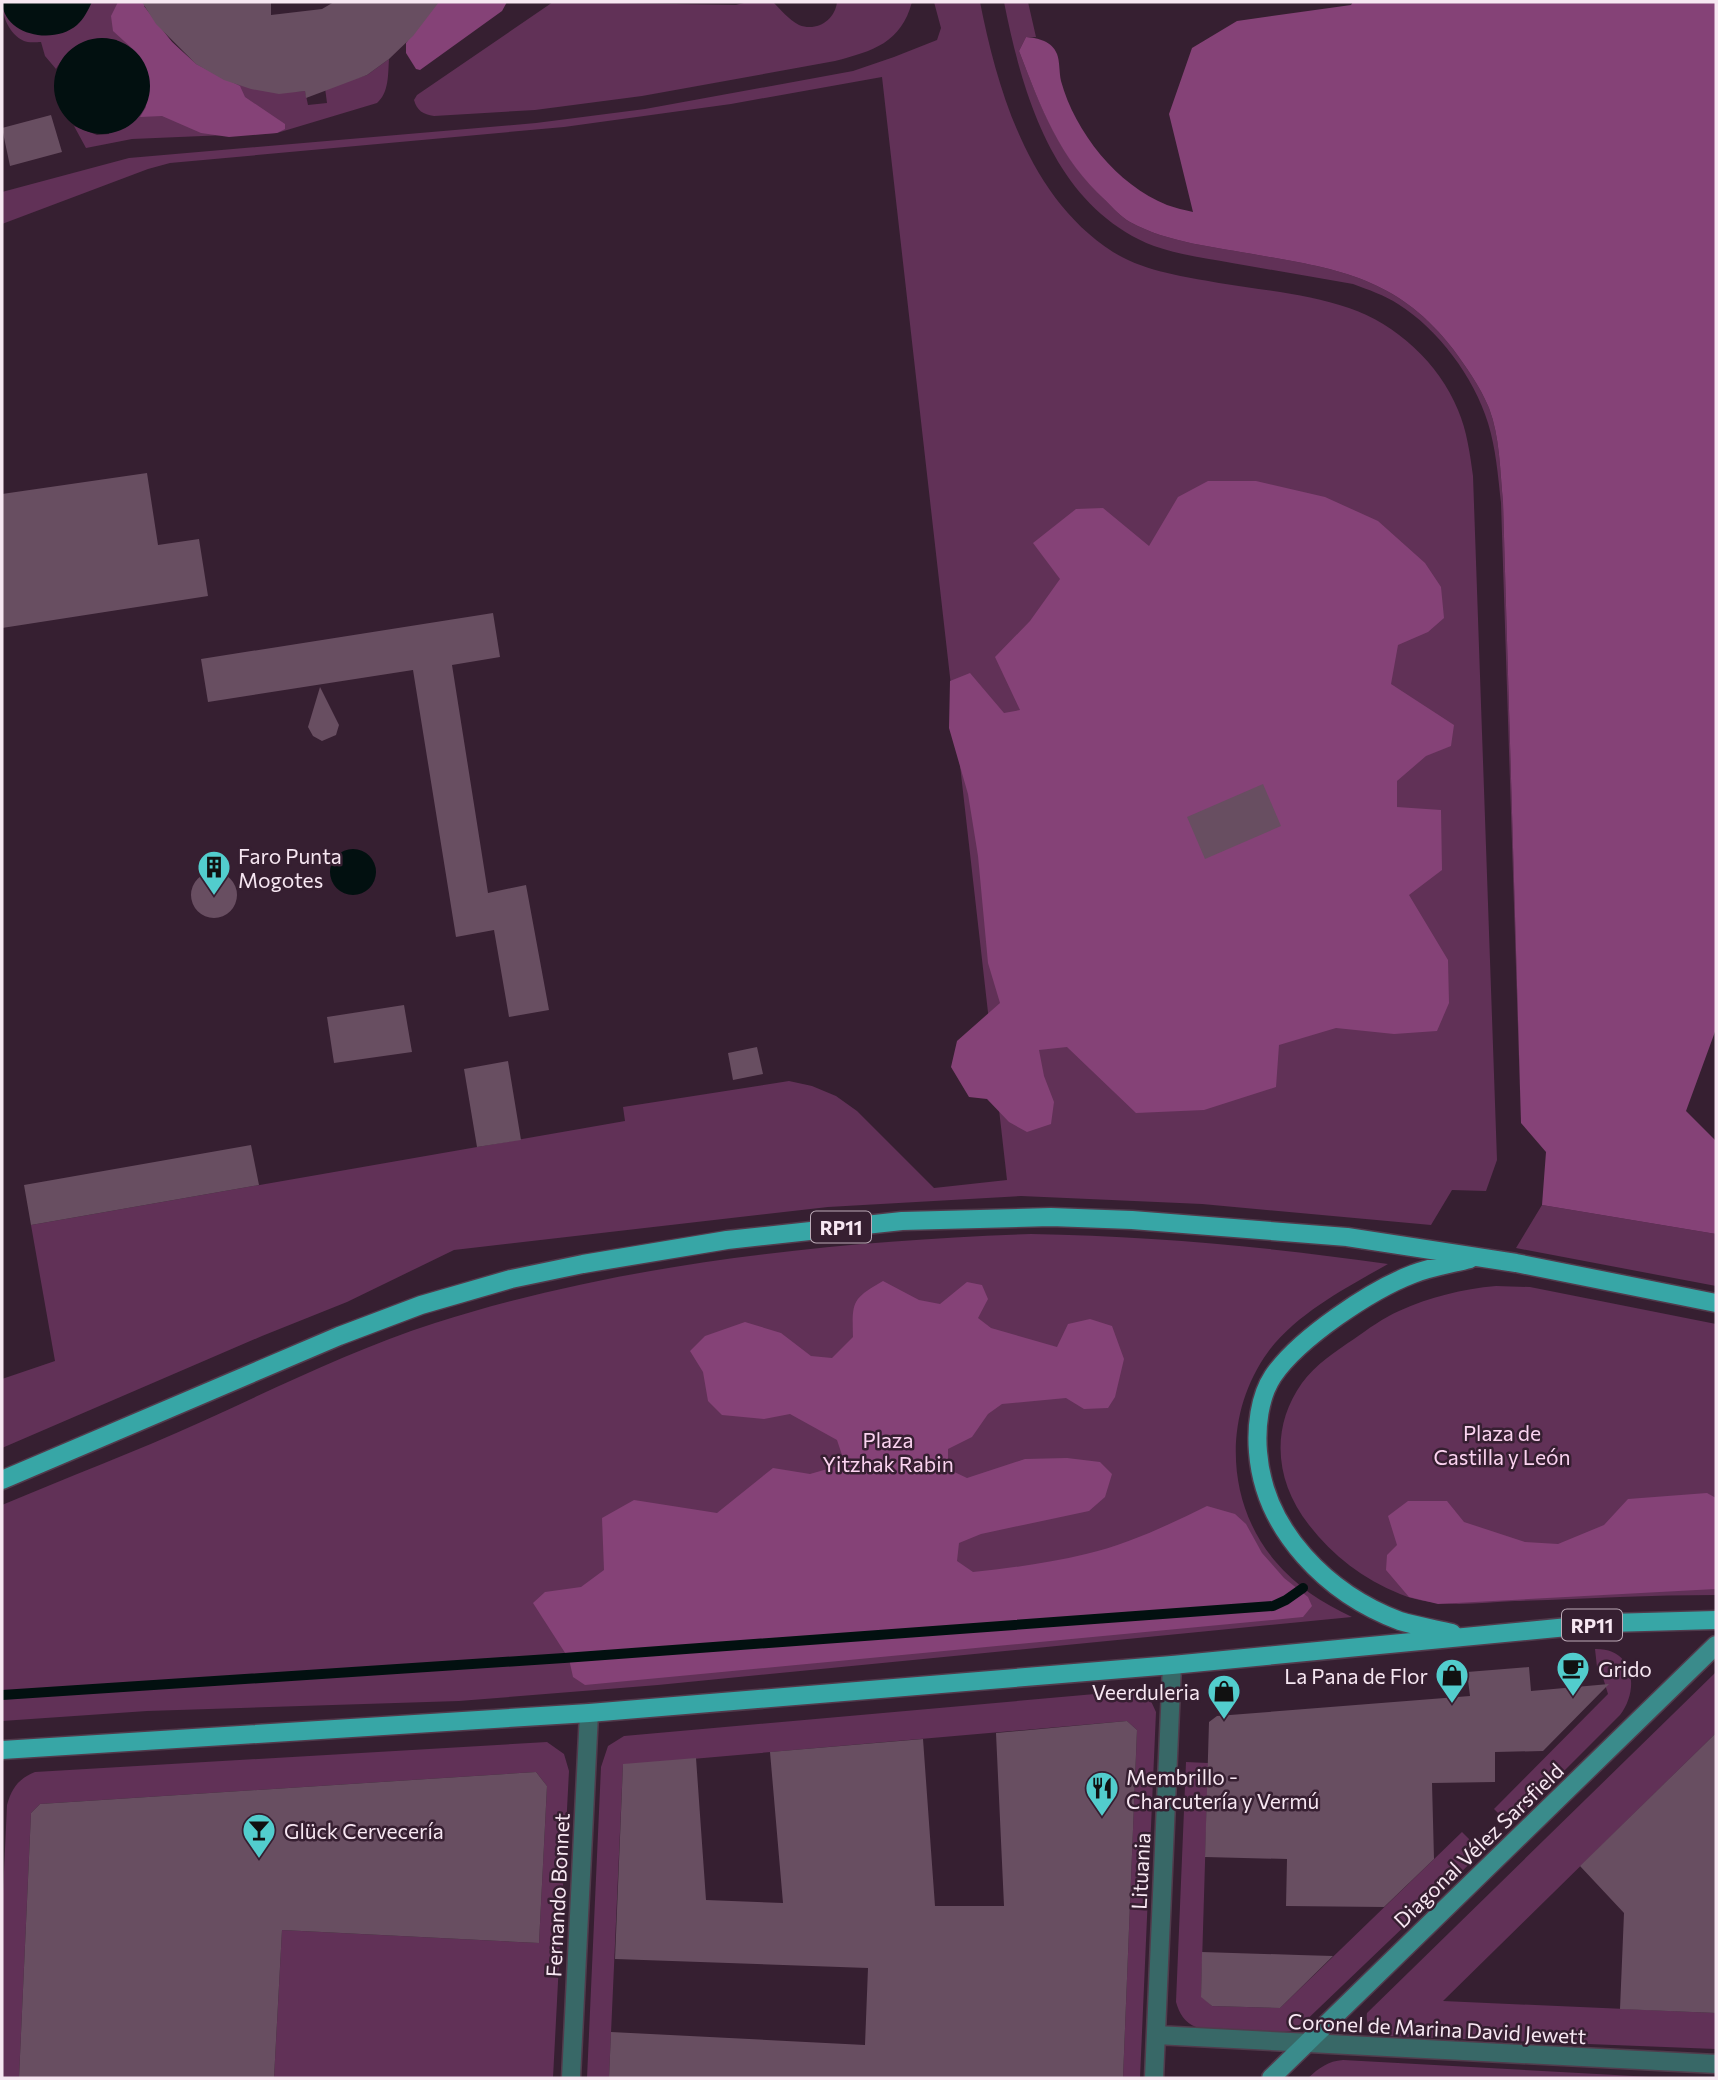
<svg xmlns="http://www.w3.org/2000/svg" width="1718" height="2080" viewBox="0 0 1718 2080" font-family="Commissioner,sans-serif">
<rect width="100%" height="100%" fill="#361f31"/>
<path fill="#613157" d="M2 2H150L144 6C182 65 234 97 305 91L308 105 327 103 325 88 367 75 389 59C388 74 389 93 377 103L277 133 132 139 86 148 74 126 97 135 109 134 117 40C90 34 70 45 56 69L45 56 41 42C37 42 28 43 24 41 9 34 2 16 2 2Z
M553 2 736 5 748 2H773C780 9 789 20 799 25 817 32 835 20 837 2H912C901 43 873 51 835 61L642 96 535 110 434 116C423 114 417 111 414 100L417 95Z
M934 2H980C998 93 1030 199 1113 252 1146 272 1182 276 1219 283 1262 290 1308 294 1349 308 1396 324 1439 363 1458 410 1467 431 1470 454 1473 476L1497 1160 1486 1191 1452 1190 1431 1225 1202 1204 1021 1196 828 1207 454 1250 347 1302 262 1336 2 1448V1379L55 1361 31 1225 625 1121 623 1107 789 1081 812 1086 836 1096 857 1111 934 1188 1007 1180 882 77 731 104 564 127 170 163 148 169 2 224V192L129 158 536 123 645 109 853 71 894 57 937 40 941 28Z
M1004 2H1028L1036 37H1026L1019 51C1041 108 1060 158 1106 201 1113 208 1121 217 1130 222 1168 243 1216 247 1258 255 1340 269 1399 279 1453 349 1466 367 1480 386 1489 408 1500 437 1500 471 1503 502L1521 1123 1501 503C1498 476 1496 449 1488 423 1474 377 1438 329 1398 304 1384 295 1369 290 1353 284 1313 277 1273 270 1232 263 1206 258 1179 255 1154 246 1055 207 1023 97 1004 2Z
M1542 1205 1716 1234V1286L1516 1248Z
M1031 1234C1151 1236 1270 1247 1388 1264 1346 1288 1297 1313 1268 1352 1223 1414 1225 1502 1275 1561 1296 1586 1322 1603 1352 1617L658 1685 459 1701 147 1711 2 1721V1505C68 1477 135 1452 201 1422 278 1387 354 1349 435 1323 622 1263 836 1241 1031 1234Z
M1496 1286 1530 1287 1716 1324V1595C1649 1595 1582 1599 1515 1601 1477 1603 1437 1609 1400 1594 1363 1579 1333 1556 1309 1525 1275 1482 1270 1428 1302 1383 1315 1365 1336 1351 1354 1339 1368 1329 1383 1318 1399 1311 1430 1297 1462 1289 1496 1286Z
M1595 1649C1634 1648 1640 1689 1620 1715L1510 1825 1494 1809 1608 1694 1600 1668 1597 1667Z
M1716 1672V1733L1443 2001 1716 2013V2049L1386 2036C1374 2033 1365 2026 1367 2013Z
M1140 1690 1150 1699 1156 1712 1140 2078H1123L1137 1730 1127 1721 623 1765 609 2078H587L601 1767 608 1746 624 1736Z
M547 1742 564 1754 569 1771 553 2078H274L282 1930 539 1943 547 1786 536 1772 40 1804 31 1813 19 2078H2V1915L7 1805C12 1788 18 1779 35 1772Z
M1186 1762 1208 1763 1201 1996 1212 2006 1280 2008 1462 1832 1482 1852 1296 2030C1282 2035 1210 2032 1196 2027 1185 2023 1179 2013 1176 2002Z
M1343 2060 1670 2078H1308C1319 2068 1328 2061 1343 2060Z"/>
<path fill="#854277" d="M118 2H150L144 6 172 42 196 64 240 86 245 97 285 124V129L277 133 229 137 201 133 162 116 140 117 146 107 135 51 113 31 111 16Z
M437 2H507L502 11 420 70 416 69 406 53V43Z
M1353 2H1716V1029L1686 1111 1716 1141V1234L1542 1205 1546 1152 1521 1123 1503 502C1500 471 1500 437 1489 408 1480 386 1466 367 1453 349 1399 279 1340 269 1258 255 1216 247 1168 243 1130 222 1121 217 1113 208 1106 201 1059 158 1041 108 1019 51L1026 37C1038 38 1052 41 1057 54 1060 62 1059 72 1061 81 1075 132 1117 185 1167 205 1175 208 1185 210 1193 212L1169 114 1192 48 1237 21 1351 5Z
M1208 481H1256L1325 497 1378 521 1425 563 1441 587 1444 618 1428 632 1398 645 1391 684 1454 725 1451 746 1426 756 1397 781V807L1441 810 1442 870 1409 895 1448 960 1449 1003 1437 1031 1394 1034 1336 1028 1279 1045 1276 1087 1204 1110 1136 1113 1067 1047 1039 1050 1044 1076 1054 1102 1051 1124 1027 1132 1009 1122 987 1099 969 1097 951 1067 957 1041 1000 1003 988 963 978 856 968 794 949 728 950 681 970 673 1004 713 1020 710 995 657 1030 621 1060 579 1033 543 1076 509 1103 508 1149 546 1178 497Z
M883 1281 919 1300 940 1304 967 1282 982 1285 988 1299 978 1318 991 1328 1057 1347 1068 1324 1090 1319 1112 1326 1124 1359 1115 1397 1108 1408 1084 1409 1066 1398 1002 1404 988 1414 972 1437 948 1449V1469L967 1478 1025 1459 1067 1458 1100 1462 1112 1474 1105 1497 1089 1511 981 1534 959 1543 957 1561 973 1572C1011 1568 1049 1563 1086 1554 1129 1544 1168 1525 1207 1506L1235 1514 1246 1524 1262 1553 1284 1578 1308 1597 1312 1606 1303 1617 585 1685 573 1677 569 1659 533 1603 545 1592 581 1587 604 1570 602 1518 634 1500 717 1513 773 1468 810 1474 845 1464 837 1440 790 1414 764 1419 722 1415 708 1401 703 1372 690 1351 705 1336 745 1322 781 1333 811 1356 832 1358 853 1337C852 1301 852 1299 883 1281Z
M1707 1493 1716 1498V1589L1438 1604 1409 1597 1386 1570 1387 1555 1397 1545 1388 1516 1408 1501H1447L1464 1522 1525 1542 1558 1544 1604 1525 1628 1499Z"/>
<path fill="#021010" d="M2 2H92C88 10 84 19 77 25 54 45 4 36 2 2Z
M54 86a48 48 0 1 1 96 0a48 48 0 1 1-96 0Z
M330 872a23 23 0 1 1 46 0a23 23 0 1 1-46 0Z"/>
<g fill="none" stroke-linecap="round" stroke-linejoin="round">
<path stroke="#021010" stroke-width="10" d="M2 1695 564 1658 1273 1606 1286 1600 1303 1588"/>
</g>
<path fill="#684e61" d="M142 2H271V15L322 9 334 2H439L413 36 389 59 367 75 306 98 305 91 279 94 251 89 224 80 196 64 156 24Z
M51 115 62 152 10 166 2 128Z
M147 473 158 545 199 539 208 596 2 628V494Z
M493 613 500 657 452 665 488 893 526 885 549 1010 509 1017 494 930 456 937 413 670 208 702 201 659Z
M320 687 339 725 336 735 322 741 313 736 308 727Z
M1263 784 1281 826 1205 859 1187 817Z
M191 895a23 23 0 1 1 46 0a23 23 0 1 1-46 0Z
M404 1005 412 1052 334 1063 327 1017Z
M757 1047 763 1074 733 1080 728 1053Z
M508 1061 521 1140 477 1147 464 1069Z
M251 1145 259 1185 31 1225 24 1185Z
M1529 1667 1531 1691 1609 1684 1543 1751 1495 1752V1782L1432 1783 1434 1859 1384 1907 1286 1906 1287 1859 1205 1857 1209 1722 1217 1716 1470 1696 1467 1672Z
M1127 1721 1137 1730 1123 2078H609L611 2032 865 2045 868 1968 615 1959 623 1764 696 1758 706 1900 783 1903 770 1752 923 1739 935 1906H1004L996 1733Z
M1716 1733V2013L1620 2009 1624 1913 1580 1866Z
M536 1772 547 1786 539 1943 282 1930 274 2078H19L31 1813 40 1804Z
M1202 1952 1299 1955 1333 1956 1280 2008 1212 2006 1201 1997Z"/>
<g fill="none" stroke-linecap="round" stroke-linejoin="round">
<defs>
<path id="minor" d="M1156 2035 1716 2064
M571 2078 589 1713
M1154 2078 1172 1665"/>
<path id="secondary" d="M1271 2078 1716 1645"/>
<path id="primary" d="M2 1480 339 1336 421 1305 511 1279 583 1264 727 1240 902 1221 1051 1217 1132 1220 1347 1237 1516 1263 1716 1303
M1452 1633C1435 1629 1417 1626 1400 1621 1328 1594 1264 1531 1258 1452 1256 1428 1259 1397 1273 1376 1299 1338 1371 1290 1413 1274 1431 1267 1451 1264 1470 1259
M2 1750 589 1713 1172 1665 1609 1623 1716 1620"/>
</defs>
<use href="#minor" stroke="#513b4c" stroke-width="21"/>
<use href="#secondary" stroke="#513b4c" stroke-width="21"/>
<use href="#primary" stroke="#513b4c" stroke-width="21"/>
<use href="#minor" stroke="#386867" stroke-width="18"/>
<use href="#secondary" stroke="#3a8b8b" stroke-width="18"/>
<use href="#primary" stroke="#37a6a6" stroke-width="18"/>
</g>
<defs>
<symbol id="building-pin" viewBox="-11 -11 22 30"><path d="M0 17L-7.5 6A9.5 9.5 0 1 1 7.5 6Z" fill="#52cdcd" stroke="#361f31"/><path d="M-4-6H4V6H1V3H-1V6H-4ZM-2.5-4.3h1.7v1.8h-1.7ZM.8-4.3h1.7v1.8H.8ZM-2.5-1h1.7V.8h-1.7ZM.8-1h1.7V.8H.8Z" fill="#111"/></symbol>
<symbol id="cafe-pin" viewBox="-11 -11 22 30"><path d="M0 17L-7.5 6A9.5 9.5 0 1 1 7.5 6Z" fill="#52cdcd" stroke="#361f31"/><path d="M-5.5-4.5H6V0H3Q3 3.5 0 3.5H-2.5Q-5.5 3.5-5.5 0ZM3-3.2v2h1.7v-2ZM-6 4.5H4V6H-6Z" fill="#111"/></symbol>
<symbol id="shop-pin" viewBox="-11 -11 22 30"><path d="M0 17L-7.5 6A9.5 9.5 0 1 1 7.5 6Z" fill="#52cdcd" stroke="#361f31"/><path d="M-5-2.5h2.3a2.7 3.5 0 0 1 5.4 0H5L5.5 6h-11ZM-1.5-2.5h3a1.5 2.3 0 0 0-3 0Z" fill="#111"/></symbol>
<symbol id="restaurant-pin" viewBox="-11 -11 22 30"><path d="M0 17L-7.5 6A9.5 9.5 0 1 1 7.5 6Z" fill="#52cdcd" stroke="#361f31"/><path d="M-5-6h1v4h1v-4h1v4h1v-4h1v5L-1.5 .5V6h-2V.5L-5-1ZM5-6V6H3V1.5H1.5Q1.5-4 5-6Z" fill="#111"/></symbol>
<symbol id="bar-pin" viewBox="-11 -11 22 30"><path d="M0 17L-7.5 6A9.5 9.5 0 1 1 7.5 6Z" fill="#52cdcd" stroke="#361f31"/><path d="M-6-5H6L.8 .8V4.5H3.5V6h-7V4.5H-.8V.8Z" fill="#111"/></symbol>
</defs>
<g fill-rule="evenodd">
<use href="#building-pin" x="195" y="848" width="38" height="52"/>
<use href="#cafe-pin" x="1554" y="1649" width="38" height="52"/>
<use href="#shop-pin" x="1433" y="1656" width="38" height="52"/>
<use href="#shop-pin" x="1205" y="1672" width="38" height="52"/>
<use href="#restaurant-pin" x="1083" y="1769" width="38" height="52"/>
<use href="#bar-pin" x="240" y="1811" width="38" height="52"/>
</g>
<g text-anchor="middle" dominant-baseline="central" stroke-width="5" stroke-linejoin="round" paint-order="stroke">
<g fill="#361f31" stroke="#bdabb8" stroke-width="2">
<rect x="811" y="1211.5" width="60" height="31" rx="5"/>
<rect x="1562" y="1609.5" width="60" height="31" rx="5"/>
</g>
<g font-size="19" font-weight="bold" fill="#f7e7f2">
<text x="841" y="1227">RP11</text>
<text x="1592" y="1625">RP11</text>
</g>
<g font-size="21" fill="#f7e7f2" stroke="#361f31" text-anchor="start">
<text x="238" y="855">Faro Punta<tspan x="238" dy="24">Mogotes</tspan></text>
<text x="1598" y="1668">Grido</text>
<text x="1428" y="1675" text-anchor="end">La Pana de Flor</text>
<text x="1200" y="1691" text-anchor="end">Veerduleria</text>
<text x="1126" y="1776">Membrillo -<tspan x="1126" dy="24">Charcutería y Vermú</tspan></text>
<text x="284" y="1830">Glück Cervecería</text>
</g>
<g font-size="21" fill="#fbd3f0" stroke="#361f31">
<text x="1502" y="1432">Plaza de<tspan x="1502" dy="24">Castilla y León</tspan></text>
<text x="888" y="1439">Plaza<tspan x="888" dy="24">Yitzhak Rabin</tspan></text>
</g>
<g font-size="21" fill="#f7e7f2" stroke="#361f31">
<text transform="translate(1478 1845) rotate(-44)">Diagonal Vélez Sarsfield</text>
<text transform="translate(1140 1871) rotate(-87)">Lituania</text>
<text transform="translate(557 1895) rotate(-87)">Fernando Bonnet</text>
<text transform="translate(1437 2028) rotate(3)">Coronel de Marina David Jewett</text>
</g>
</g>
<rect width="1718" height="2080" fill="none" stroke="#f7e7f2" stroke-width="7"/>
</svg>
